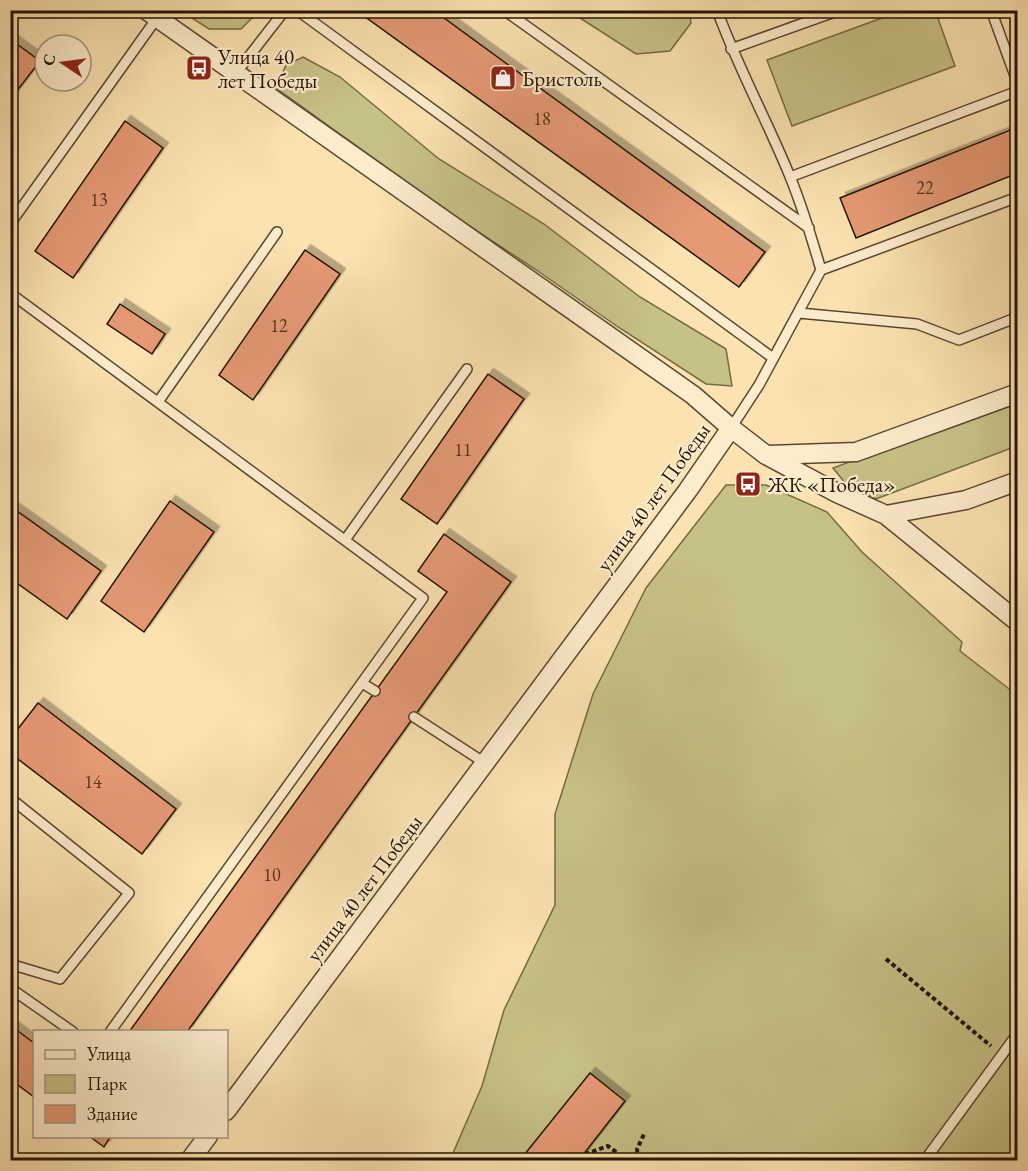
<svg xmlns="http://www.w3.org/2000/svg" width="1028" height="1171" viewBox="0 0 1028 1171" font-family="'EB Garamond',serif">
<defs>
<filter id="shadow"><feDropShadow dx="5.5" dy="-5.5" stdDeviation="0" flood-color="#0004"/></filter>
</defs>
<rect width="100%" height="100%" fill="#fbe2b0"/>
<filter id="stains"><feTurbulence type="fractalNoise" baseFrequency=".00333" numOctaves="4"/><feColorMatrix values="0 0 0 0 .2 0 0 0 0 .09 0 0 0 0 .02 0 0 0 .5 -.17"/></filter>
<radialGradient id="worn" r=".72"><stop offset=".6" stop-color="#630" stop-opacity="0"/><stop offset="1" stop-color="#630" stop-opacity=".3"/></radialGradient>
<path fill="#c6c186" stroke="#746a43" stroke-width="1.5" d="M935 10 955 66 792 126 767 60 901 11Z
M181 11H259L241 29H209Z
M569 11H689L691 23 670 51 636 54Z
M303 57 340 77 439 159 544 224 640 297 726 349 732 386 706 384 618 327 535 269 457 218 276 88 286 65Z
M1017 400V446L876 499 846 484 833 468Z
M726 485H766L827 512 862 552 962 642 960 651 1017 695V1160H450L482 1086 504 1010 555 905V814L593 694 646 588Z"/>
<path fill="#e59974" stroke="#231300" stroke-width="1.5" filter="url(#shadow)" d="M368 10H433L765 252 739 287 364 16Z
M10 39 40 61 13 96 10 94Z
M125 121 163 148 73 278 35 251Z
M1018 127V173L856 238 840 198Z
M305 250 340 274 253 400 219 375Z
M120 304 165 334 152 354 107 324Z
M488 374 524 399 437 524 401 499Z
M170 501 214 532 144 632 101 601Z
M10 506 101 571 67 619 10 578Z
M444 534 511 582 187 1032H129L447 592 418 571Z
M38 703 176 809 142 854 10 753V739Z
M10 1025 34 1043V1097L10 1079Z
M590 1073 625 1101 579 1160H520Z
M89 1136H111L104 1147Z"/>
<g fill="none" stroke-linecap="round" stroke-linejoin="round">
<defs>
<path id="lane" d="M297 10 773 358
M504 10 809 228
M717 10C738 68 768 122 791 179 803 209 812 239 821 270L759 385 731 428
M991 10 1018 84
M731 49 840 10
M236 73 285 10
M790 177 1018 91
M10 224 157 18
M821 270 1018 197
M10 293 423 598 110 1032
M799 313 917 324 959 340 1018 317
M158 402 277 232
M345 540 467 369
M362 683 375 691
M414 717 485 763
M10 798 129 893 60 979 10 964
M10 988 73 1032
M925 1160 1018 1033"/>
<path id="street" d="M146 10 693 395 731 428 766 455 837 493 886 515 1018 622
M768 455 856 452 1018 393
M886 515 966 500 1018 481
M226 1111 688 490 731 428
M190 1160 208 1136"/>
</defs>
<use href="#lane" stroke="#59472c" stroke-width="12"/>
<use href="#street" stroke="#59472c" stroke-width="21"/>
<path stroke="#231300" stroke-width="4" stroke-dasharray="4.5 3" stroke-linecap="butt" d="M1013 10 1018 23
M886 959 991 1046
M585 1154 608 1146 627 1160
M638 1160 637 1149 645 1132"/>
<use href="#lane" stroke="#fceccc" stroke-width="9"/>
<use href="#street" stroke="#fceccc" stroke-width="18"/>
</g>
<defs>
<symbol id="bus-square" viewBox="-11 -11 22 22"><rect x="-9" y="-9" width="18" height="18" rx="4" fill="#8f2418" stroke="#fceccc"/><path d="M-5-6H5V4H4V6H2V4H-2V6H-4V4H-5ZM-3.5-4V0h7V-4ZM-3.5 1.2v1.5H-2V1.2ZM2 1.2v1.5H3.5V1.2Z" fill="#fff"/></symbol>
<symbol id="shop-square" viewBox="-11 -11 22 22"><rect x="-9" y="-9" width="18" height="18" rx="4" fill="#8f2418" stroke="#fceccc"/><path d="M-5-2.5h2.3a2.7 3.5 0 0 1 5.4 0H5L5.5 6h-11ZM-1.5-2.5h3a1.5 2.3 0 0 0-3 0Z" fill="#fff"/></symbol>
</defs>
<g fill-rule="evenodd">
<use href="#bus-square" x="184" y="53" width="30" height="30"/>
<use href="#shop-square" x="488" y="63" width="30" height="30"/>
<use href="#bus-square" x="733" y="469" width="30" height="30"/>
</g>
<g text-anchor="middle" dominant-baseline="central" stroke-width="4.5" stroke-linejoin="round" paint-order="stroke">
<g font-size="18" fill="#54341d">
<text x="542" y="118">18</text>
<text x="925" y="187">22</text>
<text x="99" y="199">13</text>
<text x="279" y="325">12</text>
<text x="463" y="449">11</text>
<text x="93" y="781">14</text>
<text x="272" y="874">10</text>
</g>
<g font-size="21" fill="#231300" stroke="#fceccc" text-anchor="start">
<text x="218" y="56">Улица 40<tspan x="218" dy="24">лет Победы</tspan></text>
<text x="522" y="78">Бристоль</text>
<text x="768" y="484">ЖК «Победа»</text>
</g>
<g font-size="21" fill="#231300" stroke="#fceccc">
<text transform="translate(653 497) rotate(-54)">улица 40 лет Победы</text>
<text transform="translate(364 888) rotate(-53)">улица 40 лет Победы</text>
</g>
</g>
<rect width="1028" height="1171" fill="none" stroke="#fbe2b0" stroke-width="36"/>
<rect x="12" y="12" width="1004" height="1147" fill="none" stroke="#231300" stroke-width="3"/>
<rect x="18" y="18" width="992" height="1135" fill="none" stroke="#231300" stroke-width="1.5"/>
<rect x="33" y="1030" width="195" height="108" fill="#fceccc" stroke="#a5957a" stroke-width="1.5"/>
<rect x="45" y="1050" width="30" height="9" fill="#fceccc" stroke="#a5957a" stroke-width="1.5"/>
<text x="87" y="1060" font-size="18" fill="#231300">Улица</text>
<rect x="45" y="1075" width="30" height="18" fill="#c6c186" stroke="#a5957a" stroke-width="1.5"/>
<text x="87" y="1090" font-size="18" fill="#231300">Парк</text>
<rect x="45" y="1105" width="30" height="18" fill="#e59974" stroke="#a5957a" stroke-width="1.5"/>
<text x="87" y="1120" font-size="18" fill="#231300">Здание</text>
<g transform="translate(63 63) rotate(283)"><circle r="28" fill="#fceccc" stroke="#a5957a" stroke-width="1.5"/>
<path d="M0-4.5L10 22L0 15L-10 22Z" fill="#8f2418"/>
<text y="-9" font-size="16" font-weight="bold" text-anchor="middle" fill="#231300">С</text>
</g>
<rect width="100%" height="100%" filter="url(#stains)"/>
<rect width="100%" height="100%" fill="url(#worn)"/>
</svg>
